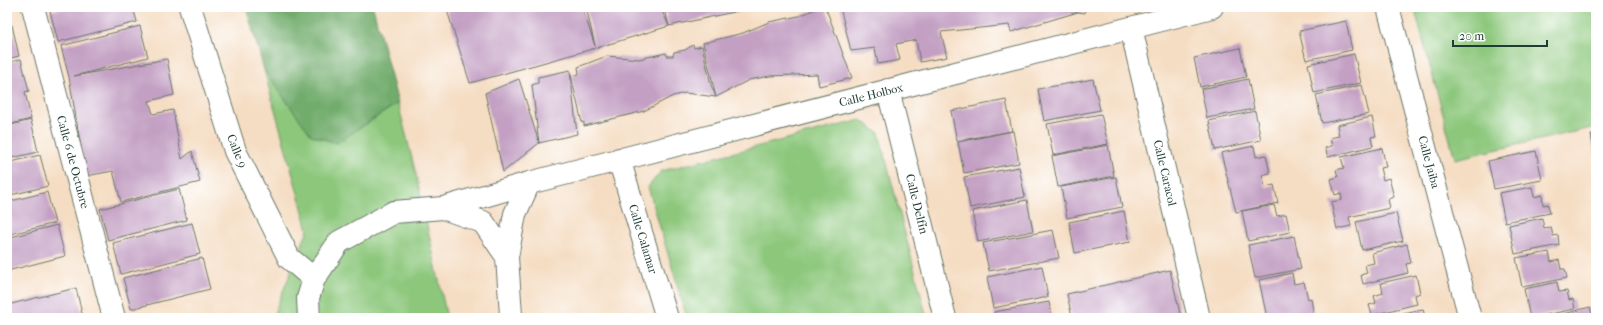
<svg xmlns="http://www.w3.org/2000/svg" width="1603" height="325" viewBox="0 0 1603 325" font-family="'IM FELL French Canon',serif">
<rect width="100%" height="100%" fill="#fff"/>
<filter id="ink" filterUnits="userSpaceOnUse"><feTurbulence type="fractalNoise" baseFrequency=".025" numOctaves="2"/><feDisplacementMap in="SourceGraphic" scale="8" xChannelSelector="R" yChannelSelector="G"/><feConvolveMatrix kernelMatrix="1 2 1 2 8 2 1 2 1" color-interpolation-filters="sRGB"/></filter>
<filter id="wash" filterUnits="userSpaceOnUse"><feTurbulence type="fractalNoise" baseFrequency=".012" numOctaves="4" result="noise"/><feDisplacementMap in="SourceGraphic" scale="16" xChannelSelector="R" yChannelSelector="G"/><feGaussianBlur stdDeviation="0.9" result="paint"/><feColorMatrix in="noise" values="0 0 0 0 0 0 0 0 0 0 0 0 0 0 0 0 0 1.4 0 .05"/><feComposite in="paint" operator="in"/></filter>
<g filter="url(#wash)">
<rect width="100%" height="100%" fill="#f5ddc3"/>
<path fill="#8cc77c" stroke="#568258" d="M1414 7H1596V127L1455 159Z
M264 70 311 135 337 143 398 103 416 174 447 318H272L308 230Z
M861 120 879 133 927 318H687L648 187 661 171Z"/>
<path fill="#71ac6c" stroke="#487450" d="M246 7H373L398 103 337 143 311 135 264 70Z"/>
<g id="blocks">
<path fill="#c29fc3" d="M65 7H133L137 22 58 42 50 11Z
M446 7H582L595 46 586 7H660L669 26 596 48 470 83Z
M664 7H751L752 8 669 26Z
M820 7H825L828 14 852 78 819 86 817 74 770 76 749 80 716 97 703 43 743 33 769 22 799 16Z
M840 7H1084L1085 13 1078 12 1011 32 1009 25 941 32 947 57 920 62 916 40 896 44 900 60 878 64 875 48 851 51Z
M1346 21 1352 50 1306 60 1299 31Z
M12 25 19 56 7 59V26Z
M140 26 148 57 74 76 167 59 174 95 149 101 153 114 173 110 182 159 192 151 200 182 121 202 113 171 86 176 69 77 61 46Z
M693 45 694 48 702 46 711 85 716 97 685 93 673 96 644 111 584 126V122L582 123 571 76 579 74 578 67 607 56 639 59 666 53 667 56H673L674 52 685 50Z
M1240 48 1246 77 1200 87 1194 58Z
M1354 54 1361 83 1314 93 1308 64Z
M21 59 29 91 25 92 31 119 7 125V63Z
M570 70 577 134 539 143 532 85 538 83V77Z
M519 79 539 143 503 172 485 93Z
M1093 79 1100 110 1044 121 1038 89Z
M1248 79 1254 109 1207 118 1201 89Z
M1362 85 1369 114 1322 123 1316 95Z
M1006 100 1012 131 957 141 951 111Z
M1255 111 1261 140 1215 150 1209 121Z
M1101 114 1108 144 1053 155 1047 124Z
M1372 117 1376 136 1371 137 1373 146 1328 157 1325 148 1332 146 1330 138 1339 136 1337 125Z
M31 120 38 152 7 159V126Z
M1013 131 1019 163 964 173 958 142Z
M1596 134V154H1595L1591 135Z
M1108 145 1114 176 1058 187 1052 156Z
M1254 146 1256 157 1266 155 1270 173 1262 175 1265 187 1274 185 1278 203 1236 212 1221 153Z
M1382 148 1386 167 1380 168 1383 180 1389 178 1394 197 1388 199 1390 208 1349 217 1351 226 1337 229 1331 202 1342 200 1341 193 1335 195 1331 179 1338 177 1336 170 1344 168 1341 157Z
M1536 151 1542 180 1494 189 1488 161Z
M40 155 48 186 7 196V163Z
M1019 167 1025 197 970 208 964 177Z
M1116 177 1122 207 1067 218 1061 187Z
M1532 187 1534 197 1542 195 1543 205 1548 204 1550 213 1505 222 1499 193Z
M179 189 187 220 108 240 100 209Z
M47 192 55 223 7 235V202Z
M1027 200 1033 231 978 242 972 211Z
M1274 205 1277 216 1286 214 1290 232 1248 241 1242 211Z
M1124 211 1130 242 1075 253 1069 222Z
M1396 213 1403 241 1362 250 1356 222Z
M1542 218 1544 228 1551 227 1553 236 1558 235 1559 245 1515 254 1509 225Z
M192 223 200 254 121 274 113 243Z
M57 225 65 256 7 271V238Z
M1053 230 1059 258 989 271 983 243Z
M1294 236 1301 269 1255 278 1248 245Z
M1407 244 1411 263 1406 264 1408 273 1363 284 1361 275 1367 273 1365 265 1374 263 1372 253Z
M1549 252 1551 262 1559 260 1561 269H1565L1567 278 1522 287 1516 258Z
M202 258 210 289 131 309 123 278Z
M1042 266 1048 297 993 308 987 277Z
M1170 270 1181 318H1072L1067 294Z
M1292 273 1294 284 1304 282 1308 299 1311 298 1314 318H1267L1259 280Z
M1416 275 1420 293 1415 295 1417 304 1372 315 1369 305 1376 303 1374 296 1383 293 1381 283Z
M1557 282 1559 292 1567 291 1569 300 1573 299 1575 309 1530 318 1524 289Z
M76 288 83 318H7V305Z
M1049 302 1052 318H995L994 312Z
M1590 307 1593 318H1549Z
M1423 309 1425 318H1384V317Z"/>
</g>
</g>
<g filter="url(#ink)">
<use href="#blocks" fill-opacity="0" stroke="#6a7566" stroke-width="1"/>
<g fill="none" stroke-linecap="round" stroke-linejoin="round">
<defs>
<path id="minor" d="M33 7 114 318
M190 7 235 151 289 258 314 279
M1388 7 1470 318
M1131 28 1199 318
M888 90 945 318
M619 159 667 318
M443 208 529 183 1212 7
M507 257 515 214 529 183
M309 318 308 298 314 279 339 242 394 212 443 208 483 222 507 257 511 315 509 318"/>
</defs>
<use href="#minor" stroke="#6a7566" stroke-width="24"/>
<use href="#minor" stroke="#fff" stroke-width="22"/>
</g>
</g>
<g text-anchor="middle" dominant-baseline="central" stroke-width="3" stroke-linejoin="round" paint-order="stroke">
<g font-size="12" fill="#1f3d34" stroke="#fff">
<text transform="translate(871 95) rotate(-14)">Calle Holbox</text>
<text transform="translate(237 151) rotate(68)">Calle 9</text>
<text transform="translate(73 162) rotate(75)">Calle 6 de Octubre</text>
<text transform="translate(1429 162) rotate(75)">Calle Jaiba</text>
<text transform="translate(1165 173) rotate(77)">Calle Caracol</text>
<text transform="translate(917 204) rotate(76)">Calle Delfín</text>
<text transform="translate(643 239) rotate(73)">Calle Calamar</text>
</g>
</g>
<rect width="1603" height="325" fill="none" stroke="#fff" stroke-width="24"/>
<path d="M1453 40v6h94v-6" fill="none" stroke="#1f3d34" stroke-width="2"/>
<text x="1459" y="40" font-size="12" fill="#1f3d34" stroke="#ffffff" stroke-width="3" paint-order="stroke">20 m</text>
</svg>
